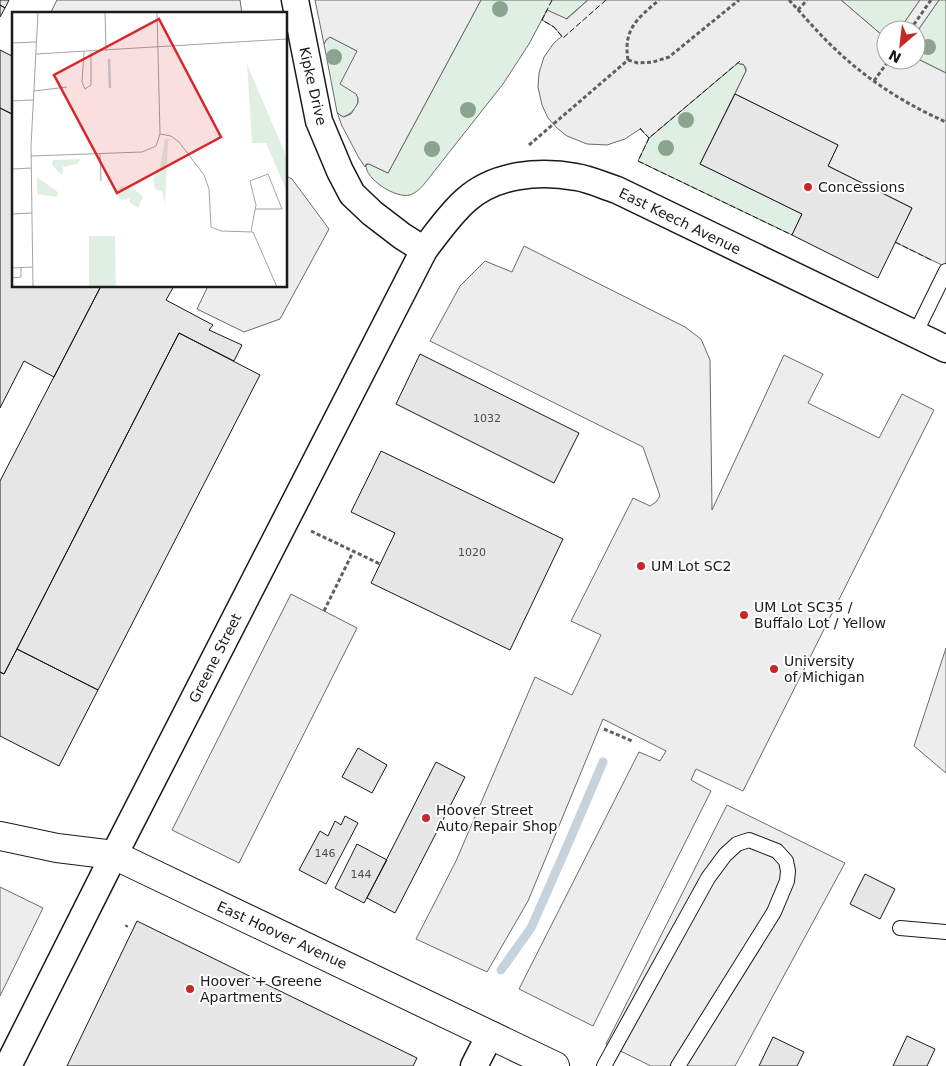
<svg xmlns="http://www.w3.org/2000/svg" width="946" height="1066" viewBox="0 0 946 1066" font-family="'DejaVu Sans',sans-serif">
<rect width="100%" height="100%" fill="#fff"/>
<path fill="#e0efe3" stroke="#6a6a6a" d="M481 0H588L566 19 547 10 529 44 503 84 425 183C421 188 416 193 410 195 396 199 365 179 366 165L369 164 388 173Z
M841 0H920L899 30H886V37L883 36Z
M939 0H946V73L916 58V33Z
M330 37 357 51 356 93C362 104 353 113 343 117L340 115 337 112 324 44 326 40Z
M738 62 740 64 744 65 746 71 700 164 802 214 792 235 638 161 649 138Z"/>
<path fill="#ededed" stroke="#6a6a6a" d="M57 0H240L242 14H50Z
M315 0H481L388 173 369 164H366L365 167 359 158 342 126 337 112 340 115 344 117 351 114 358 103V98L356 94 340 84 357 51 330 37 326 40 324 44Z
M588 0H841L883 36 886 37V60H916V58L946 73V267L895 242 912 208 828 166 838 145 735 94 746 71V68L743 64H740L738 63 649 138 640 129 625 139 607 145 587 144 567 136 558 129 548 118 542 105 538 87 539 73 544 57 554 43 562 36 554 27 542 20 547 10 567 19Z
M920 0H939L916 33V30H899Z
M286 176 292 179 329 229 280 319 244 332 197 309 208 286H286Z
M524 246 685 327 701 339 710 360 712 510 784 355 823 374 808 403 879 438 902 394 934 410 743 791 696 769 691 780 711 791 593 1026 519 989 639 752 660 761 666 751 603 719 528 901 487 972 416 939 456 861 535 677 572 695 601 635 571 621 633 498 650 506 656 502 660 496 643 447 430 341 460 286 485 261 512 272Z
M291 594 357 628 239 863 172 830Z
M946 648V773L914 746Z
M727 805 845 863 735 1066H651L606 1044Z
M0 887 43 908 0 996Z"/>
<g fill="none" stroke-linecap="round" stroke-linejoin="round">
<path stroke="#c6d2dc" stroke-width="9" d="M501 970 531 928 565 851 603 762"/>
</g>
<path fill="#e6e6e6" stroke="#1a1a1a" d="M0 0H9L5 8 0 5Z
M0 5 5 8 0 17Z
M0 50 14 57V115L0 108Z
M735 94 838 145 828 166 912 208 878 278 792 235 802 214 700 164Z
M0 108 14 115V286H101L54 377 24 361 0 408Z
M101 286H174L166 300 213 325 209 330 242 345 234 361 179 333 4 674 0 672V481Z
M179 333 260 375 98 690 17 649Z
M420 354 579 433 554 483 396 404Z
M381 451 563 539 510 650 371 583 395 533 351 512Z
M17 649 98 690 59 766 0 736V672L4 674Z
M358 748 387 765 372 793 342 777Z
M436 762 465 777 395 913 367 898Z
M345 816 358 823 326 884 299 870 320 831 328 836 335 821 341 825Z
M357 844 387 860 364 903 335 888Z
M865 874 895 889 880 919 850 904Z
M137 921 417 1058 413 1066H67Z
M907 1036 935 1049 927 1066H893Z
M773 1037 804 1052 797 1066H759Z"/>
<g fill="none" stroke-linecap="round" stroke-linejoin="round">
<defs>
<path id="service" d="M915 334 946 271
M900 928 946 932
M604 1066 708 878 725 855 737 844 749 840 777 851 786 861 788 871 787 881 774 912 678 1066"/>
<path id="minor" d="M295 0 319 121 340 171 352 194 372 213 402 236 424 250
M8 1066 114 855 424 250C437 233 450 214 466 200 495 174 540 170 576 177 590 179 604 186 617 190L946 349
M474 1066 490 1035"/>
<path id="tertiary" d="M0 836 57 848 114 855 555 1066"/>
</defs>
<use href="#service" stroke="#1a1a1a" stroke-width="16"/>
<use href="#minor" stroke="#1a1a1a" stroke-width="29"/>
<use href="#tertiary" stroke="#1a1a1a" stroke-width="30"/>
<path stroke="#5f5f5f" stroke-width="3" stroke-dasharray="4 2.5" stroke-linecap="butt" d="M789 0C804 16 818 33 834 48 866 79 905 104 946 122
M798 10 807 0
M910 30 931 0
M628 60 638 63 653 62 669 57 739 0
M628 60C623 29 637 19 659 0
M874 81 889 60
M529 145 628 60
M311 531 380 564
M324 611 353 552
M604 729 632 741
M126 927 127 925"/>
<use href="#service" stroke="#fff" stroke-width="14"/>
<use href="#minor" stroke="#fff" stroke-width="26"/>
<use href="#tertiary" stroke="#fff" stroke-width="28"/>
<path stroke="#1a1a1a" stroke-width="1" stroke-dasharray="6 2.5" stroke-linecap="butt" d="M552 0 542 20 554 27 563 38 606 0
M740 61 649 138 638 161 792 235
M640 128 649 138
M895 242 931 260"/>
</g>
<g fill="#8aa48f">
<circle cx="500" cy="9" r="8"/>
<circle cx="928" cy="47" r="8"/>
<circle cx="334" cy="57" r="8"/>
<circle cx="468" cy="110" r="8"/>
<circle cx="686" cy="120" r="8"/>
<circle cx="666" cy="148" r="8"/>
<circle cx="432" cy="149" r="8"/>
</g>
<g fill="#c62828" stroke="#fff" stroke-width="2">
<circle cx="808" cy="187" r="5"/>
<circle cx="641" cy="566" r="5"/>
<circle cx="744" cy="615" r="5"/>
<circle cx="774" cy="669" r="5"/>
<circle cx="426" cy="818" r="5"/>
<circle cx="190" cy="989" r="5"/>
</g>
<g text-anchor="middle" dominant-baseline="central" stroke-width="4" stroke-linejoin="round" paint-order="stroke">
<g font-size="11" fill="#4d4d4d">
<text x="487" y="418">1032</text>
<text x="472" y="552">1020</text>
<text x="325" y="853">146</text>
<text x="361" y="874">144</text>
</g>
<g font-size="14" fill="#1a1a1a" stroke="#fff">
<text transform="translate(313 86) rotate(77)">Kipke Drive</text>
<text transform="translate(680 221) rotate(26)">East Keech Avenue</text>
<text transform="translate(215 658) rotate(-63)">Greene Street</text>
<text transform="translate(282 935) rotate(25)">East Hoover Avenue</text>
</g>
<g font-size="14" fill="#1a1a1a" stroke="#fff" text-anchor="start">
<text x="818" y="187">Concessions</text>
<text x="651" y="566">UM Lot SC2</text>
<text x="754" y="607">UM Lot SC35 /<tspan x="754" dy="16">Buffalo Lot / Yellow</tspan></text>
<text x="784" y="661">University<tspan x="784" dy="16">of Michigan</tspan></text>
<text x="436" y="810">Hoover Street<tspan x="436" dy="16">Auto Repair Shop</tspan></text>
<text x="200" y="981">Hoover + Greene<tspan x="200" dy="16">Apartments</tspan></text>
</g>
</g>
<g transform="translate(12 12)">
<rect width="275" height="275" fill="#fff"/>
<path d="M235 52 275 146V180L254 131H240ZM153 127 159 128 156 129 153 193 150 179 143 177 141 167 148 156ZM69 147 65 152 51 155 50 163 40 153 41 148ZM25 165 46 180 45 185 25 182ZM105 181a7 7 0 1 1 14 0a7 7 0 1 1-14 0ZM120 176 131 184 126 196 117 190ZM77 224H103L104 275H77Z" fill="#e0efe3"/>
<path fill="none" stroke="#c6d2dc" stroke-width="2.5" d="M97 47 98 76"/>
<path fill="none" stroke="#a3a3a3" stroke-width="1" d="M93 0 94 39M0 31 24 30M72 40 70 70 73 77 79 73V40M24 42 275 27M22 79 55 75M0 89 21 88M148 122 159 124 167 130 192 163 197 177 199 215 209 219 241 220 265 275M88 142 89 169M19 144 130 140 144 134 148 122 145 0M0 157 19 156M0 202 20 201M239 219 244 193 238 169 256 162 270 197H243M0 256 21 255M0 266 9 265V255M21 275 19 134 26 0"/>
<path fill="#d62828" fill-opacity="0.15" stroke="#d62828" stroke-width="2.5" d="M147 7 209 125 105 181 42 63Z"/>
<rect width="275" height="275" fill="none" stroke="#1a1a1a" stroke-width="2.5"/>
</g>
<g transform="translate(901 45) rotate(208)"><circle r="24" fill="#ffffff" stroke="#a3a3a3"/>
<path d="M0-4L9 19L0 12L-9 19Z" fill="#c62828"/>
<text y="-8" font-size="14" font-weight="bold" text-anchor="middle" fill="#1a1a1a">N</text>
</g>
</svg>
